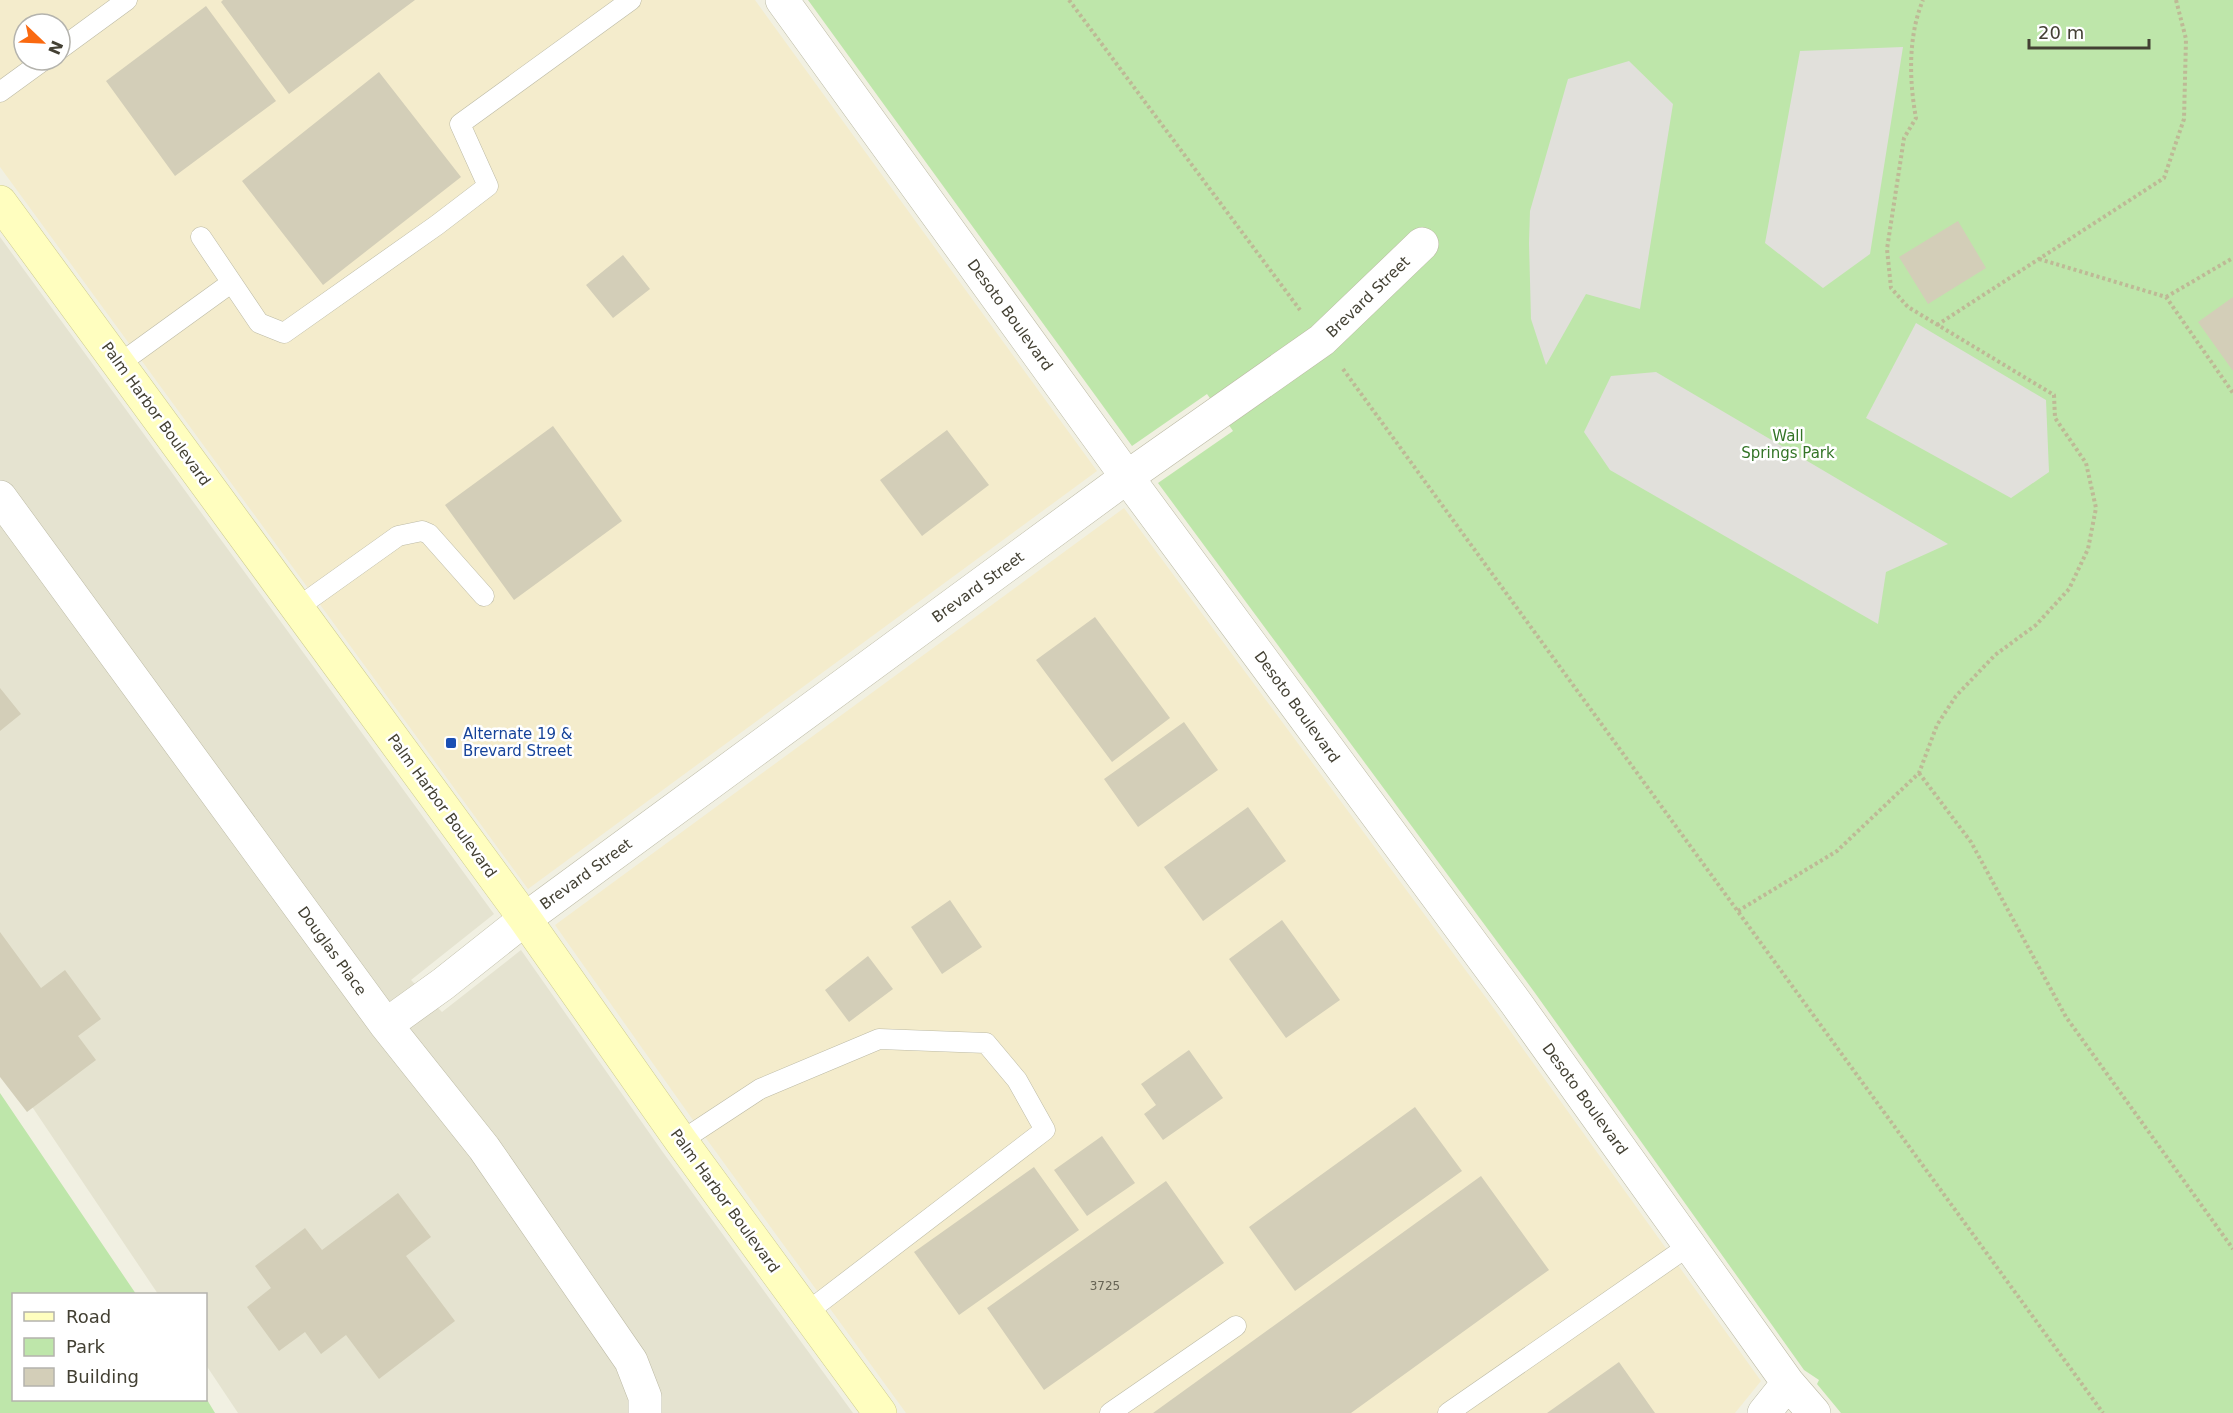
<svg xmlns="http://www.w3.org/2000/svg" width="2233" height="1413" viewBox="0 0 2233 1413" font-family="'DejaVu Sans',sans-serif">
<rect width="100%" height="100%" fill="#f1f0e2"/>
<path fill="#e5e3d0" d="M0 237 494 914 411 980 442 1012 521 950 662 1151 853 1413H238L206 1365V1294H158L0 1059Z"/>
<path fill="#f4eccc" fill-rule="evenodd" d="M0 0H755L1097 471 528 889 0 167ZM24 24H60V60H24Z
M1124 508 1498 1014 1761 1381 1735 1413H906L700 1130 555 925Z"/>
<path fill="#bee6aa" d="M808 0H2233V1413H1841L1817 1384 1819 1380 1804 1370 1535 993 1158 483 1233 431 1207 394 1132 446Z
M0 1093 136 1294H14V1400L206 1398 215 1413H0Z"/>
<path fill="#e1e0db" d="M1903 47 1870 254 1823 288 1765 243 1800 51Z
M1629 61 1673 104 1640 309 1586 294 1546 365 1531 319 1529 243 1530 211 1568 79Z
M1916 323 2046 400 2049 472 2011 498 1866 418Z
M1656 372 1948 544 1886 572 1878 624 1610 470 1584 432 1611 376Z"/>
<path fill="#d3ceb8" d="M223 0H415L289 94 221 2Z
M206 6 276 101 175 176 106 81Z
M379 72 461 177 323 285 242 181Z
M1958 221 1986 268 1928 304 1899 257Z
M623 255 650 289 613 318 586 285Z
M2233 297V371L2198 322Z
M553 426 622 521 514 600 445 505Z
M947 430 989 485 922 536 880 480Z
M1095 617 1170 718 1112 762 1036 660Z
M0 688 21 714 0 731Z
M1184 722 1218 770 1138 827 1104 779Z
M1248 807 1286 861 1203 921 1164 867Z
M950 900 982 947 942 974 911 927Z
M1282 920 1340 1000 1286 1038 1229 959Z
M0 932 41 988 65 970 101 1019 78 1036 96 1060 27 1112 0 1077Z
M868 956 893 989 849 1022 825 990Z
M1189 1050 1223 1098 1163 1140 1144 1114 1156 1105 1141 1084Z
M1415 1107 1462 1171 1295 1291 1249 1227Z
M1102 1136 1135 1183 1087 1216 1054 1170Z
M1034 1167 1079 1230 959 1315 914 1252Z
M1481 1176 1549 1270 1525 1287 1351 1413H1153Z
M1166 1181 1224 1263 1044 1390 987 1308Z
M398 1193 431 1237 406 1256 455 1321 379 1379 346 1335 321 1354 305 1332 279 1351 247 1307 271 1288 255 1266 305 1228 322 1250Z
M1619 1362 1655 1413H1547Z"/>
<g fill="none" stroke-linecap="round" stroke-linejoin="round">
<defs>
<path id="service" d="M60 49 127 0
M0 92 44 60
M201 237 259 323 284 333 437 225 488 186 460 124 631 0
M119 364 231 283
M297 608 398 536 422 531 429 534 484 596
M681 1141 760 1089 879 1039 986 1043 1017 1080 1045 1130 806 1313
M1110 1413 1236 1326
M1448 1413 1690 1245"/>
<path id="minor" d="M782 0 1127 477 1516 1003 1788 1383 1814 1413
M0 497 386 1025 484 1148 631 1361 645 1397V1413
M386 1025 443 984 525 919 1127 477 1322 340 1422 244
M1764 1413 1788 1383"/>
<path id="secondary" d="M0 202 525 919 681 1141 880 1413"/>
</defs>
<use href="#service" stroke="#bcbaa5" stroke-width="21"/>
<use href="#minor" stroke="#bcbaa5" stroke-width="34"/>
<use href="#secondary" stroke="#cecc90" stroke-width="34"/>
<path stroke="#beb996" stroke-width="4" stroke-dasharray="3 3" stroke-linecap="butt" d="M1069 0 1300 310
M2039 259 2166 297 2233 393
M2166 297 2233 258
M1937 325 2164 178 2184 119 2186 39 2176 0
M1343 369 2103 1413
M1919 773 1971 842 2066 1017 2233 1249
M1738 911 1837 851 1919 773 1937 725 1956 696 1995 655 2036 625 2069 589 2088 549 2096 508 2086 463 2055 418 2054 395 1908 307 1891 288 1887 249 1904 138 1916 118C1909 80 1908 36 1923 0"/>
<use href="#service" stroke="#fff" stroke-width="20"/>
<use href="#minor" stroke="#fff" stroke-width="33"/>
<use href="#secondary" stroke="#fffebf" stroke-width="33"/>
</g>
<rect fill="#1a4fb4" stroke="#fff" stroke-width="2" x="445" y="737" width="12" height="12" rx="3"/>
<g text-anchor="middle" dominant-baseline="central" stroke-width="5" stroke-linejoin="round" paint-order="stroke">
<g font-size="12" fill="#676454">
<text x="1105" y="1286">3725</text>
</g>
<g font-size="15" fill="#434033" stroke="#fff">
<text transform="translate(1368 297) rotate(-44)">Brevard Street</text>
<text transform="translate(1010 315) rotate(54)">Desoto Boulevard</text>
<text transform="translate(156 414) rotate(54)">Palm Harbor Boulevard</text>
<text transform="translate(978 587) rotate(-36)">Brevard Street</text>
<text transform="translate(1297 707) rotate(54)">Desoto Boulevard</text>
<text transform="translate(442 806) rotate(54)">Palm Harbor Boulevard</text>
<text transform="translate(586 874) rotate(-36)">Brevard Street</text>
<text transform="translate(332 951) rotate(54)">Douglas Place</text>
<text transform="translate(1585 1099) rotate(54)">Desoto Boulevard</text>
<text transform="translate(725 1201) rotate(54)">Palm Harbor Boulevard</text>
</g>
<g font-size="15" fill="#337427" stroke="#fff">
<text x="1788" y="436">Wall<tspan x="1788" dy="17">Springs Park</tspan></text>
</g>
<g font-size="15" fill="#164399" stroke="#fff" text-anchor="start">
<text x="463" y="734">Alternate 19 &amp;<tspan x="463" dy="17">Brevard Street</tspan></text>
</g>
</g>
<rect x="12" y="1293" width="195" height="108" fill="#ffffff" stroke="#b4b3ad" stroke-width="1.5"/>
<rect x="24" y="1312" width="30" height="9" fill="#fffebf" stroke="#b4b3ad" stroke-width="1.5"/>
<text x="66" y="1323" font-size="18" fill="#434033">Road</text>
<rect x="24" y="1338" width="30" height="18" fill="#bee6aa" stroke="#b4b3ad" stroke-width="1.5"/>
<text x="66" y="1353" font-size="18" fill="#434033">Park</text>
<rect x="24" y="1368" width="30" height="18" fill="#d3ceb8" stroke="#b4b3ad" stroke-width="1.5"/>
<text x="66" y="1383" font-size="18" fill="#434033">Building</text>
<g transform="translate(42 42) rotate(113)"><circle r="28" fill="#ffffff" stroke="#b4b3ad" stroke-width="1.5"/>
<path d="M0-4.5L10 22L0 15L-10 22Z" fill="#fa6910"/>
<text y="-9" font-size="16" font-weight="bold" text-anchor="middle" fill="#434033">N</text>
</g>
<path d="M2029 39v9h120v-9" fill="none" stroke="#434033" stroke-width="3"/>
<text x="2038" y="39" font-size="18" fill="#434033" stroke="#ffffff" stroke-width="4.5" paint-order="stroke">20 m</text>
</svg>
